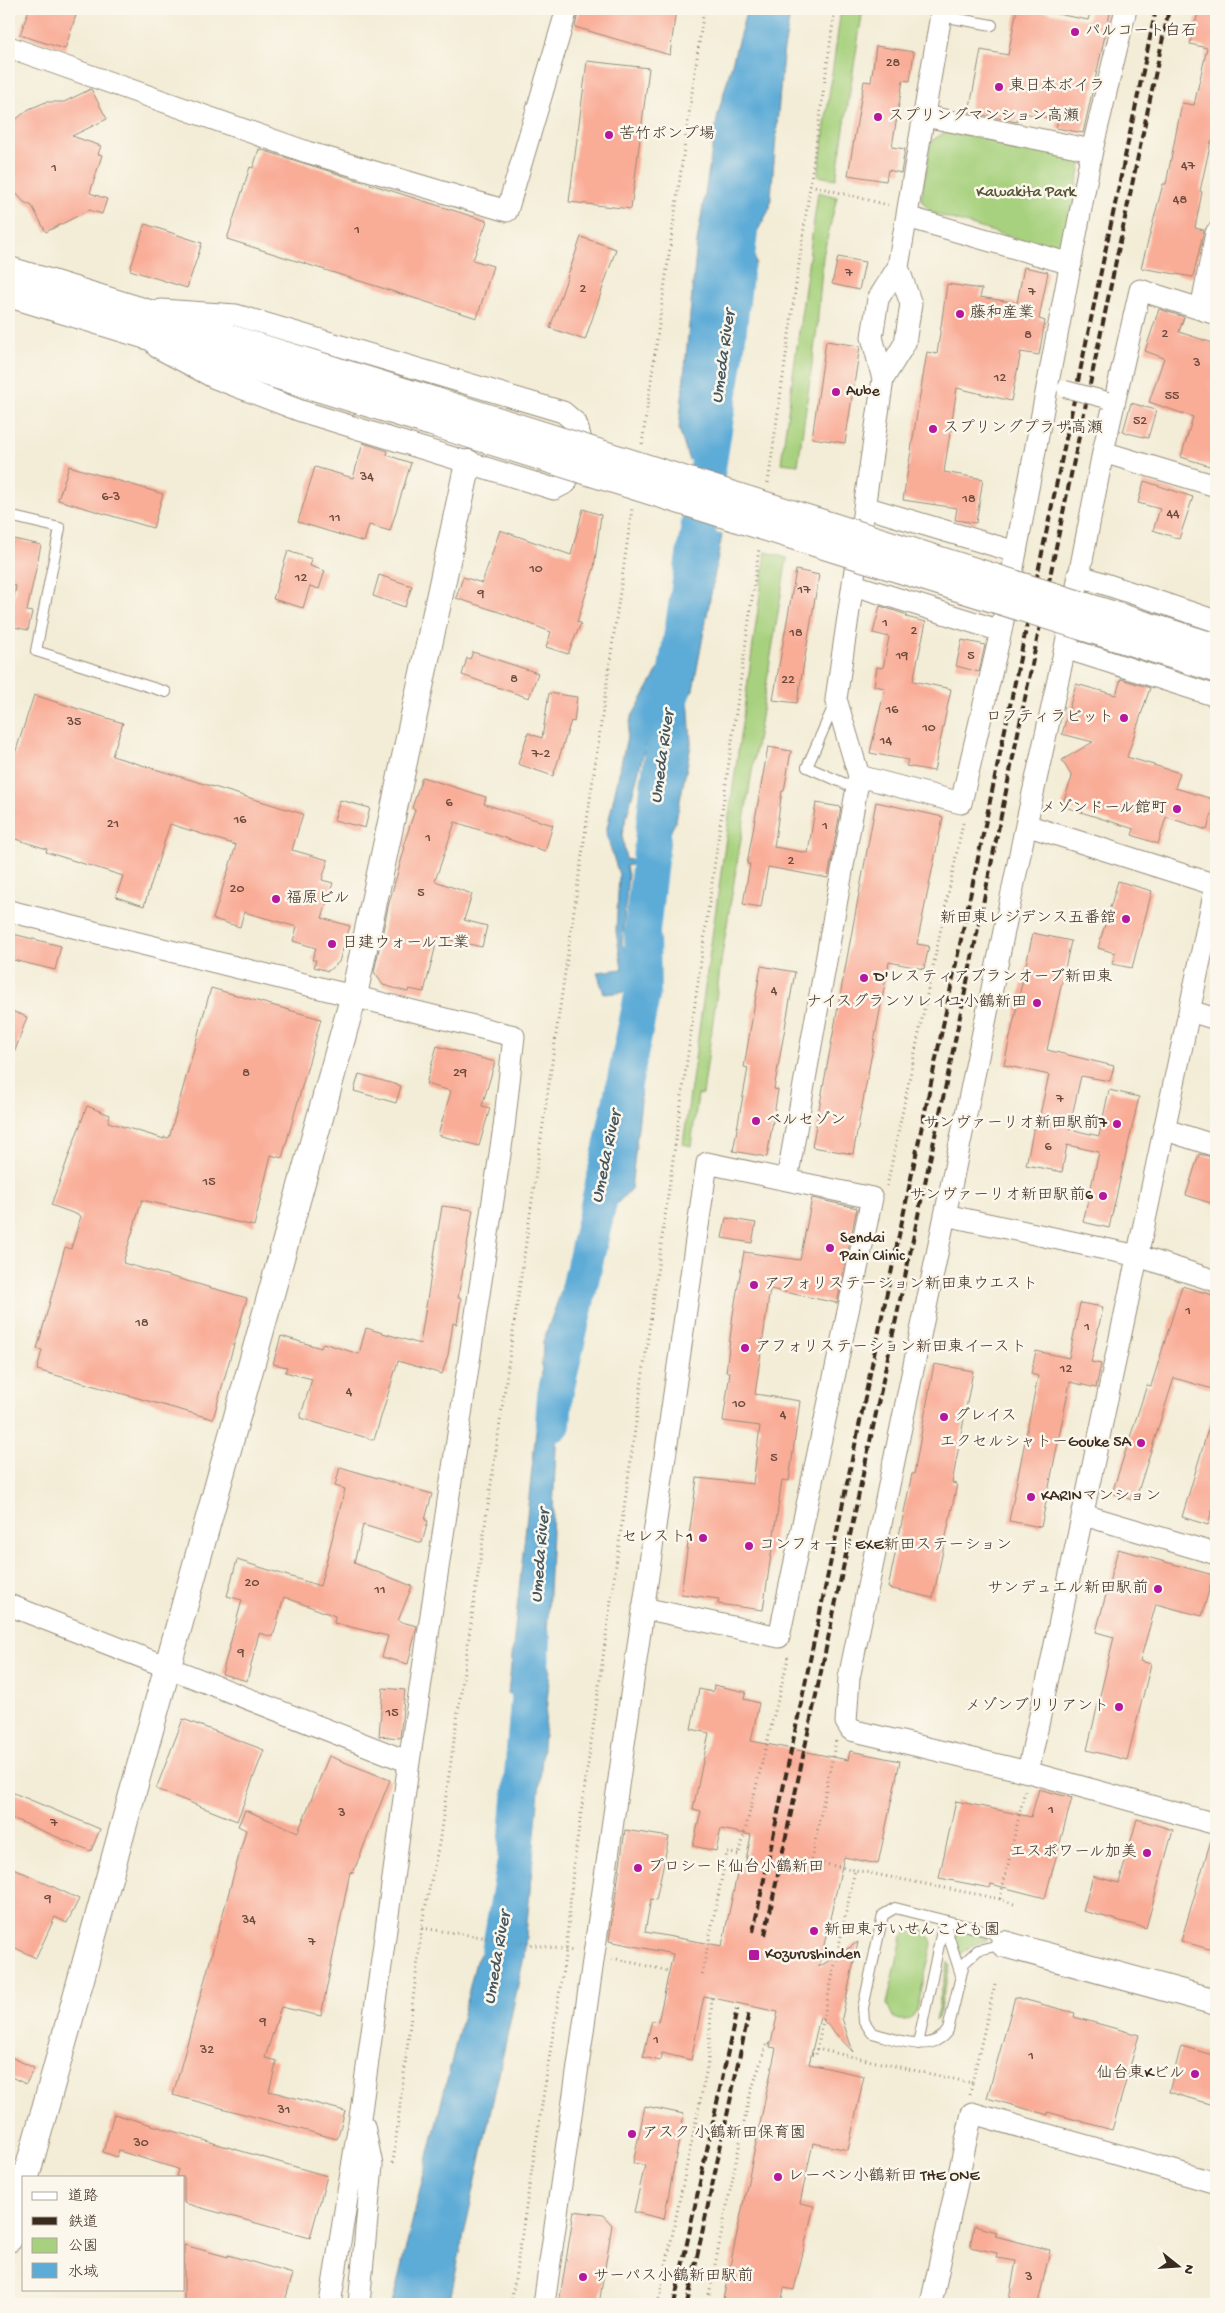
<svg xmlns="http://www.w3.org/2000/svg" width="1225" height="2313" viewBox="0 0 1225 2313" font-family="'Gochi Hand','Klee One',sans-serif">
<rect width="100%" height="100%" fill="#fbf7ec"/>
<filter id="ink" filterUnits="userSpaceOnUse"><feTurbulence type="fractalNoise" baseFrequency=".02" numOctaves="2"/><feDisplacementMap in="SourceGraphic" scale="10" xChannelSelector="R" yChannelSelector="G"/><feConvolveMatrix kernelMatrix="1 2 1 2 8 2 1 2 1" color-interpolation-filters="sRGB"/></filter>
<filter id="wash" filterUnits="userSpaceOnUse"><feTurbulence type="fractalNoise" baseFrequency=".0096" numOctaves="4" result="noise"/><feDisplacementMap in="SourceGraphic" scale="20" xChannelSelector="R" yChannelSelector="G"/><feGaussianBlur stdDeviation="1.12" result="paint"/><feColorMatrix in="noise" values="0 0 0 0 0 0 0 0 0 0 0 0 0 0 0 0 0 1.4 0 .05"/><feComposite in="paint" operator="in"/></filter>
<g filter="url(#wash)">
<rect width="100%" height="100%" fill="#f3edd7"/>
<path fill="#a7d17e" stroke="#717e4e" d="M841 9H863L836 179 818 176Z
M947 131 1083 156 1062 253 932 213 921 200 931 141Z
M818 192 837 197 823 256 817 328 798 465 781 463Z
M766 552 787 558 722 955 703 1094 698 1095 691 1146 683 1144Z
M914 1928C924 1929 930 1933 932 1944L917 2010C912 2020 903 2023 893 2017L887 2004 902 1938 909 1930Z
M959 1930 986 1937V1940L972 1945 960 1955 953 1934Z
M948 1962 950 1966 938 2018 935 2021Z"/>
<path fill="#5dabd7" stroke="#4c6a7a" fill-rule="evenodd" d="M747 9H791L783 55 770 208 751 243 756 263 745 284 737 272 714 353 720 448 722 535 693 690 688 696 691 744 689 756 676 820 658 859 626 866 628 875 622 944 635 971 636 1040 641 1101 631 1189 589 1232 560 1365 546 1656 550 1669 524 1957 449 2304H392L476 1961 518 1890 540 1688 508 1694 541 1384 543 1342 597 1191 622 1139 627 1070 618 1044 627 992 604 994 597 972 622 969 616 931 619 875 606 833 631 718 662 663 710 528 679 429 697 242 718 114ZM664 733 673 796 653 856 626 860 622 834 647 740Z"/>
<path fill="#f3edd7" d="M686 459 723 471 724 535 707 530Z"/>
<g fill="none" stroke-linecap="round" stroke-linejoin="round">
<path stroke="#5dabd7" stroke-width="36" d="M553 1424 555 1395 610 1153 643 991 642 931 660 771 726 354 740 231
M498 1958 515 1861 533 1641"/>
</g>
<g id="blocks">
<path fill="#f9ac96" d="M29 9H78L65 49 20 35Z
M579 9H676L670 55 575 27Z
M1017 9H1032L1088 20 1091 9H1111L1083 133 1056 128 1058 120 1019 112 1017 122 969 112 981 50 1008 55Z
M1199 9H1216V142L1211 141 1200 191 1202 192 1195 228 1204 230 1193 277 1141 268 1163 184H1166L1182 103 1194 105 1207 48 1190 44Z
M876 46 914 52 910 81 903 80 892 147 905 149 901 173 888 170 886 181 848 175 864 81 871 82Z
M587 61 649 68 631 209 569 202Z
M91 89 107 119 72 136 101 146 98 154 102 155 90 193 107 199 102 214 89 210 46 232 32 206 24 202 12 189 9 183V122L14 121 29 109 46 102H64Z
M259 149 487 221 473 260 493 266 477 318 227 239 250 167 253 168Z
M145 224 202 243 187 288 130 270Z
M581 237 616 249 585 340 550 328Z
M838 257 865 262 859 290 832 284Z
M1024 267 1048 272 1039 319 1045 321 1039 355 1021 352 1011 401 957 388 944 472 983 479 976 523 955 520 957 508 903 500 927 352 937 354 947 284 982 289 980 297 1017 303Z
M1159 309 1184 317 1179 332 1216 344V468L1181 457 1193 417 1149 402 1164 358 1145 351Z
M826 341 860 346 845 443 812 438Z
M1131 403 1156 410 1148 438 1123 432Z
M363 443 388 451 387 455 411 463 390 531 369 525 364 542 298 522 315 467 353 478Z
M69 466 163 494 153 528 58 500Z
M1144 481 1193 497 1179 539 1153 530 1160 509 1138 503Z
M583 509 601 515 594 568 577 622 581 623 568 654 546 647 551 632 505 614 456 598 463 577 482 583 500 530 571 555Z
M9 538 41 545 27 611 32 612 28 630 9 626 16 586 9 585Z
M288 551 312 559 310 566 325 571 319 589 310 586 303 608 273 599Z
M796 570 819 575 797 703 773 700Z
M379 575 412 586 405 607 373 596Z
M880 606 907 615 906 617 926 622 913 681 951 689 934 771 906 766 908 760 870 753 885 688 874 686 877 667 883 668 889 637 873 633Z
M962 640 985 645 979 672 956 666Z
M473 652 538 673 529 698 462 675 467 658 470 659Z
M1121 679 1150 688 1127 757 1180 773 1175 788 1216 800 1207 830 1166 817 1158 844 1132 835 1134 829 1062 806 1072 777 1062 760 1093 742 1062 734 1076 684 1116 695Z
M549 693 577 697 574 722 571 721 553 776 518 764 528 733 542 738Z
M34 695 123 723 112 756 303 814 292 850 328 860 322 880 333 883 322 918 350 926 339 962 328 971 314 967 316 960H312L316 948 293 941 297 927 244 912 240 927 213 919 236 845 170 824 144 906 116 897 123 876 46 852 47 849 9 837V772Z
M768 747 791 751 784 791H782L774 847 808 853 816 803 841 807 828 878 768 867 761 907 743 904 750 864H747Z
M422 777 486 797 484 804 553 825 545 851 455 822 435 881 472 894 464 920 487 926 482 947 438 937 424 992 409 989 408 992 383 985 374 972 389 903 405 847H403L415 810 412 808Z
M340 800 370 808 365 828 334 820Z
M876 802 943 817 917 944 929 946 924 969 889 962 853 1154 812 1147Z
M1118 881 1152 891 1132 968 1112 964 1115 953 1098 948Z
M9 933 61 946 55 970 9 959Z
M1033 933 1071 941 1047 1050 1114 1066 1110 1081 1081 1076 1069 1129 1099 1136 1109 1090 1139 1097 1109 1228 1083 1222 1099 1152 1067 1145 1062 1172 1026 1165 1035 1122 1038 1123 1049 1075 1004 1065Z
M761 966 795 972 774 1089 778 1090 767 1157 733 1151 748 1068 744 1067Z
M211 988 321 1019 282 1158 271 1155 254 1226 142 1200 123 1263 247 1298 213 1419 37 1370 42 1350 37 1349 65 1247 71 1249 81 1216 51 1205 87 1106 110 1115 108 1122 164 1139V1137L169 1138Z
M9 1010 27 1017 11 1062 9 1061Z
M437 1046 495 1062 482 1106 490 1108 479 1146 438 1135 451 1091 426 1084Z
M359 1074 401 1086 396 1103 354 1091Z
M1199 1154 1216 1158V1205L1186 1195Z
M812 1198 857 1208 837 1303 770 1289 755 1394 800 1401 789 1481 782 1480 763 1610 718 1604 719 1599 681 1594 697 1478 753 1484 760 1426 723 1421 730 1372H726L733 1314 744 1252 800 1260Z
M442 1206 473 1210 458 1298H461L457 1324 453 1323 448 1355 442 1374 398 1361 374 1440 300 1418 312 1379 285 1372 287 1367 273 1364 281 1336 321 1348 323 1343 359 1354 366 1328 420 1344Z
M726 1218 756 1223 752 1243 722 1238Z
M1182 1286 1216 1296V1390L1174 1378 1135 1501 1112 1493 1147 1385 1151 1386Z
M1080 1303 1103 1307 1091 1362 1101 1364 1096 1388 1070 1382 1041 1527 1009 1521 1038 1376 1031 1374 1036 1351 1069 1358Z
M934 1364 973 1371 952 1483 957 1484 933 1598 888 1588 912 1474H914Z
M1212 1416 1216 1417V1495L1208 1525 1182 1517Z
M340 1467 432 1494 425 1520 428 1521 422 1543 363 1525 354 1563 412 1586 398 1621 417 1626 408 1664 382 1657 388 1636 334 1623 335 1616 284 1597 273 1637 259 1633 247 1681 222 1674 242 1600 227 1596 237 1560 320 1586 345 1489 335 1486Z
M1118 1549 1213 1575 1202 1616 1156 1604 1140 1661 1151 1664 1127 1760 1087 1750 1114 1637 1096 1632Z
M714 1685 746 1692 744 1699 759 1703 751 1741 848 1760 850 1751 900 1761 878 1864 844 1857 819 1967 858 1942 842 2018 853 2052 820 2017 809 2064 864 2076 848 2150 813 2143 800 2203 814 2206 794 2290 784 2288 781 2304H722L776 2048 770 2047 778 2012 704 1996 691 2060 662 2053 660 2061 643 2057 652 2020 658 2022 673 1954 609 1941 625 1830 669 1837 656 1900 651 1899 645 1932 722 1946 739 1865 745 1866 751 1835 721 1829 716 1851 693 1846 701 1811 693 1809 709 1733 691 1729 699 1689 713 1692Z
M383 1688 405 1690 400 1738 379 1736Z
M183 1719 264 1750 237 1821 156 1789Z
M329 1756 390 1780 353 1873 350 1872 321 2016 281 2007 265 2058 277 2061 269 2091 345 2111 337 2139 173 2095 246 1830 238 1826 245 1810 298 1832Z
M1039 1789 1072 1798 1045 1898 991 1884 990 1888 939 1878 956 1801 1031 1817Z
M9 1791 100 1829 91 1851 9 1817Z
M1137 1819 1173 1830 1146 1928 1083 1911 1093 1876 1119 1883Z
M1211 1840 1216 1841V1951L1181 1941Z
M9 1866 79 1899 67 1923 55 1917 36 1958 9 1945Z
M1015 1997 1075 2013 1074 2017 1139 2035 1112 2130 1048 2112V2115L987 2098Z
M1181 2046 1216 2056V2106L1169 2092Z
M9 2056 34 2068 26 2084 9 2076Z
M645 2106 684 2114 664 2219 634 2212 645 2165 633 2163Z
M114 2114 327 2176 310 2238 184 2203V2177H176L178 2169 119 2151 117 2157 103 2152Z
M574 2211 603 2215 612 2225 599 2304H559Z
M974 2226 996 2232 995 2236 1050 2250 1038 2304H1008L1016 2261 996 2258 997 2253 970 2247Z
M184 2245 228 2257V2255L293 2274 284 2304H184Z"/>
</g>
</g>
<g filter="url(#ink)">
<use href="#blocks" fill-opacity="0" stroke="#978c7a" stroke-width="1"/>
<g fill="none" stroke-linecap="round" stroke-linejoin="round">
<defs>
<path id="service" d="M941 16 992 25
M9 516 60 528 36 651 166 692
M835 703 807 767 857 789
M895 1908 991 1932 1004 1944 978 1950 964 1963 948 2030C932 2055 896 2039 872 2033L864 2021 863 2008 883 1915Z
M944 1922 961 1975
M918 2044 944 1921"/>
<path id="minor" d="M9 47 307 152 507 211 567 9
M925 116 1092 150
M907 217 1071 264
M1201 309 1216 233
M157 347 215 378 301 411 554 489 566 483 580 436 576 423 563 412 236 315 161 310
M883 379 905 343 911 304 898 267
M1103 452 1216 486
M865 507 1016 552
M1078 575 1216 621
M854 585 1001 631
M1065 648 1216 696
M859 776 961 803 1001 631 1092 150 1126 9
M1026 825 1065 648 1103 452 1140 290 1216 314
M1216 885 1026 825 849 1678 846 1722 851 1730 1028 1772 1216 1824
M9 911 514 1036 504 1127 409 1762 361 2111 330 2304
M1190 1011 1216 1019
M1166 1130 1216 1146
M787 1180 859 776 836 699 883 379 872 337 878 299 898 267 942 9
M945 1215 1138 1256 1216 1281
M1084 1515 1216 1554
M9 1605 409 1762
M1028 1772 1216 885
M359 2304 372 2165 364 2126
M544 2304C599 1924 652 1543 707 1163L872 1198 779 1637 643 1608
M931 2304 972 2113 1216 2183"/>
<path id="tertiary" d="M9 270 436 401
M9 294 429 422
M1004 1944 1216 2002
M26 2177 354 995 468 463
M9 2239 24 2184"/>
</defs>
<use href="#service" stroke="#978c7a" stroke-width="12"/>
<use href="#minor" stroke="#978c7a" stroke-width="23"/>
<use href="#tertiary" stroke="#978c7a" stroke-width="28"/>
<path stroke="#978c7a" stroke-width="3" stroke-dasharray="1 4" stroke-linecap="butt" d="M810 185 888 205
M642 444 704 9
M768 483 835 9
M887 1186 963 823
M836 1741 811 1861 855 1870
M1000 1899 1025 1790
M422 1928 574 1951
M612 1958 669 1971
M702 1974 727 1852 739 1855 788 1659 786 1654
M995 1984 972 2083 817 2049 855 1870 1000 1899 1014 1904
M812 2054 816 2055 817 2049
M970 2094 972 2083
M393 2163 423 1918 439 1844 632 509
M511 2304 566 1950 573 1870 759 549
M658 2304 708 2063 712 1998
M707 2304 749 2098 767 2043 771 2044"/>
<use href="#service" stroke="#fff" stroke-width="10"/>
<use href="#minor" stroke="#fff" stroke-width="21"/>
<use href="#tertiary" stroke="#fff" stroke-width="26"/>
<path stroke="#3b2a1e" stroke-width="4" stroke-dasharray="8 4" stroke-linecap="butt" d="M753 1932 1156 9
M765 1935 949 1070 1064 508 1169 9
M674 2304 737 2009
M687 2304 749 2012"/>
<defs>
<path id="pedestrian-bridge" d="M1065 389 1107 400"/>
<path id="tertiary-bridge" d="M436 401 1216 647
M429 422 1216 669"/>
</defs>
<use href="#pedestrian-bridge" stroke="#978c7a" stroke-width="18" stroke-linecap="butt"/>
<use href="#tertiary-bridge" stroke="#978c7a" stroke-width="28" stroke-linecap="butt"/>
<use href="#pedestrian-bridge" stroke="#fff" stroke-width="16"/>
<use href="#tertiary-bridge" stroke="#fff" stroke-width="26"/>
</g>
</g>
<g fill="#b5179e" stroke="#fbf7ec" stroke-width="2">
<circle cx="1075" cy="32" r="5"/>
<circle cx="999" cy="87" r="5"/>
<circle cx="878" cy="117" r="5"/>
<circle cx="609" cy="135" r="5"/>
<circle cx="960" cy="314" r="5"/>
<circle cx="836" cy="392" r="5"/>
<circle cx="933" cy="429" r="5"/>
<circle cx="1124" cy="718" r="5"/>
<circle cx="1177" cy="809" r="5"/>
<circle cx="276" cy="899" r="5"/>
<circle cx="1126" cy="919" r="5"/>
<circle cx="332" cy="944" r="5"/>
<circle cx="864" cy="978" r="5"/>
<circle cx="1037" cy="1003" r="5"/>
<circle cx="756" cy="1121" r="5"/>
<circle cx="1117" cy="1124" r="5"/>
<circle cx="1103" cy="1196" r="5"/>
<circle cx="830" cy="1248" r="5"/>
<circle cx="754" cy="1285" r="5"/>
<circle cx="745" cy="1348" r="5"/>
<circle cx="944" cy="1417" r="5"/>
<circle cx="1141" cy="1443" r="5"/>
<circle cx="1031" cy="1497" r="5"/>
<circle cx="703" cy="1538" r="5"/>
<circle cx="749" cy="1546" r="5"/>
<circle cx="1158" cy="1589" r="5"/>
<circle cx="1119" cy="1707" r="5"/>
<circle cx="1147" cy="1853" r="5"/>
<circle cx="638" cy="1868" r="5"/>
<circle cx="814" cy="1931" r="5"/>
<rect x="748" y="1949" width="12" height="12" rx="2.5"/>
<circle cx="1195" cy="2074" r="5"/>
<circle cx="632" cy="2134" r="5"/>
<circle cx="778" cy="2177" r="5"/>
<circle cx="583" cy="2277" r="5"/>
</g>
<g text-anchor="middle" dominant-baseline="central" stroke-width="5" stroke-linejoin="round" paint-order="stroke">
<g font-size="14" fill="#6a4a3c">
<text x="893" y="63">28</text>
<text x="1188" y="166">47</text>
<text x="54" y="168">1</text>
<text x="1180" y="200">48</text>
<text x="357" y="230">1</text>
<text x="849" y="273">7</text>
<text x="583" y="289">2</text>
<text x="1032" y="292">7</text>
<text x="1165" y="334">2</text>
<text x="1028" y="335">8</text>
<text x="1197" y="363">3</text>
<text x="1000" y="378">12</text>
<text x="1172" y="396">55</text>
<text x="1140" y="421">52</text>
<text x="367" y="477">34</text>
<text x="111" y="497">6-3</text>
<text x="969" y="499">18</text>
<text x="1173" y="514">44</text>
<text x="335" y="518">11</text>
<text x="536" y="569">10</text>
<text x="301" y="578">12</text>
<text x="804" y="590">17</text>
<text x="481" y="594">9</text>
<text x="885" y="623">1</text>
<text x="914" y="631">2</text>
<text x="796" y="633">18</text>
<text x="902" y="656">19</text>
<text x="971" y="656">5</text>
<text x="514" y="679">8</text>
<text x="788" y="680">22</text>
<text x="892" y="710">16</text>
<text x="74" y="722">35</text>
<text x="929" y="728">10</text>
<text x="886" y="741">14</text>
<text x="541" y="754">7-2</text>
<text x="449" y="803">6</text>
<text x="240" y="820">16</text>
<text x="113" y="824">21</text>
<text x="825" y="826">1</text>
<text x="428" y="838">1</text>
<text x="791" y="861">2</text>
<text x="237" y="889">20</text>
<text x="421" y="893">5</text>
<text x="774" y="991">4</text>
<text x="246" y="1073">8</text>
<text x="460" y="1073">29</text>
<text x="1060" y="1099">7</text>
<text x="1048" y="1147">6</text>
<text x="209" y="1182">15</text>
<text x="1188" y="1311">1</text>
<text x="142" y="1323">18</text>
<text x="1087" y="1327">1</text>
<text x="1066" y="1369">12</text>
<text x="349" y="1392">4</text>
<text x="739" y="1404">10</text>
<text x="783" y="1415">4</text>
<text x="774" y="1458">5</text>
<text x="252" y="1583">20</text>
<text x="380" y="1590">11</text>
<text x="241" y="1653">9</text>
<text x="392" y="1713">15</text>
<text x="1051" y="1810">1</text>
<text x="342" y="1813">3</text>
<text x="54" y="1823">7</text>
<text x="48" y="1899">9</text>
<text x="249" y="1920">34</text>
<text x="312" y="1942">7</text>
<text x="263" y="2022">9</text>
<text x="656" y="2040">1</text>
<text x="207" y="2050">32</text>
<text x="1031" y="2056">1</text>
<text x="284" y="2110">31</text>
<text x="141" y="2143">30</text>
<text x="1029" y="2277">3</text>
</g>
<g font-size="16" fill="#3b2a1e" stroke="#fbf7ec" text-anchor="start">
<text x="1085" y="32">パルコート白石</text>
<text x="1009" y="87">東日本ボイラ</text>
<text x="888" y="117">スプリングマンション高瀬</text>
<text x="619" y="135">苦竹ポンプ場</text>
<text x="970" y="314">藤和産業</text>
<text x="846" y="392">Aube</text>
<text x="943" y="429">スプリングプラザ高瀬</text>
<text x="1114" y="718" text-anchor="end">ロフティラビット</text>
<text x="1167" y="809" text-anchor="end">メゾンドール館町</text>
<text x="286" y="899">福原ビル</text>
<text x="1116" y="919" text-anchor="end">新田東レジデンス五番舘</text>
<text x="342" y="944">日建ウォール工業</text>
<text x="874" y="978">D'レスティアブランオーブ新田東</text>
<text x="1027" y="1003" text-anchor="end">ナイスグランソレイユ小鶴新田</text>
<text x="766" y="1121">ベルセゾン</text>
<text x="1107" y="1124" text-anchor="end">サンヴァーリオ新田駅前7</text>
<text x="1093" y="1196" text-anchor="end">サンヴァーリオ新田駅前6</text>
<text x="840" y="1239">Sendai<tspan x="840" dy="18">Pain Clinic</tspan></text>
<text x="764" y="1285">アフォリステーション新田東ウエスト</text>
<text x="755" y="1348">アフォリステーション新田東イースト</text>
<text x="954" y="1417">グレイス</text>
<text x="1131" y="1443" text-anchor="end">エクセルシャトーGouke 5A</text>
<text x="1041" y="1497">KARINマンション</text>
<text x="693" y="1538" text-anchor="end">セレスト1</text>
<text x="759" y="1546">コンフォートEXE新田ステーション</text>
<text x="1148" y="1589" text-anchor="end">サンデュエル新田駅前</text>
<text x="1109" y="1707" text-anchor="end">メゾンブリリアント</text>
<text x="1137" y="1853" text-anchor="end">エスポワール加美</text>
<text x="648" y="1868">プロシード仙台小鶴新田</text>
<text x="824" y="1931">新田東すいせんこども園</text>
<text x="765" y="1955">Kozurushinden</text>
<text x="1185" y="2074" text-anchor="end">仙台東Kビル</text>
<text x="642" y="2134">アスク 小鶴新田保育園</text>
<text x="788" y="2177">レーベン小鶴新田 THE ONE</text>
<text x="593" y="2277">サーパス小鶴新田駅前</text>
</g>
<g font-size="16" fill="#565436" stroke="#fbf7ec">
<text x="1026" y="193">Kawakita Park</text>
</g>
<g font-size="18" font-style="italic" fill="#47575f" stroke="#fbf7ec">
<text transform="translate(724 357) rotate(-82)">Umeda River</text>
<text transform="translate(663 757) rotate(-82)">Umeda River</text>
<text transform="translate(607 1157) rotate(-78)">Umeda River</text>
<text transform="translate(541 1556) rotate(-85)">Umeda River</text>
<text transform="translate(498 1958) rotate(-80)">Umeda River</text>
</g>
</g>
<rect width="1225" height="2313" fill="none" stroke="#fbf7ec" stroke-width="30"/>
<rect x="22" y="2176" width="162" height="115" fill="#fbf7ec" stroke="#aea59a"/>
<rect x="32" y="2192" width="25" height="8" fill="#ffffff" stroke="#aea59a"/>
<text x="68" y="2200" font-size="15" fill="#3b2a1e">道路</text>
<rect x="32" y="2217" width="25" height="8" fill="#3b2a1e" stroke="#aea59a"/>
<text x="68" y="2226" font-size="15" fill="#3b2a1e">鉄道</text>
<rect x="32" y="2238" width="25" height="15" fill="#a7d17e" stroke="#aea59a"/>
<text x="68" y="2250" font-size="15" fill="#3b2a1e">公園</text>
<rect x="32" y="2263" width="25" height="15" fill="#5dabd7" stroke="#aea59a"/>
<text x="68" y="2276" font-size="15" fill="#3b2a1e">水域</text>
<g transform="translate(1178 2266) rotate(107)" stroke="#fbf7ec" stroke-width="4" paint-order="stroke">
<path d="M0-4L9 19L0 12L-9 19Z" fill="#3b2a1e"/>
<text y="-8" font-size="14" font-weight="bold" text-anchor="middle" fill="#3b2a1e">N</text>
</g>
</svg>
